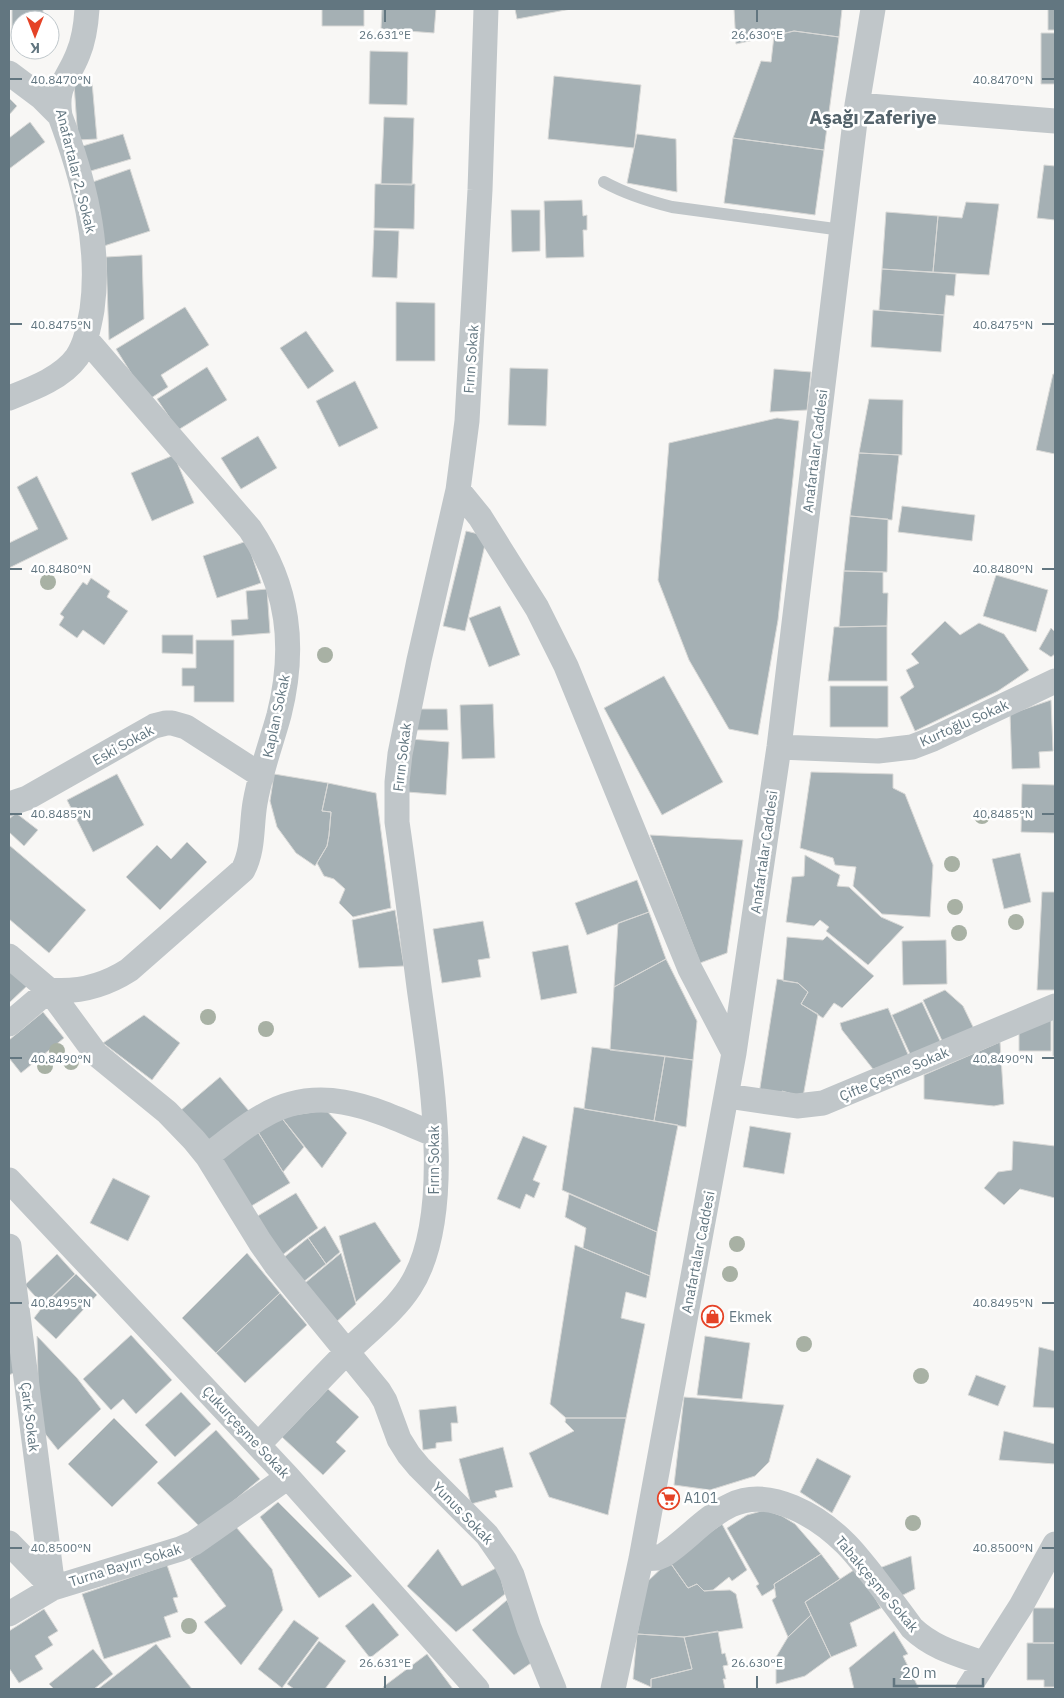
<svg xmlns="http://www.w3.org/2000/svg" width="1064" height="1698" viewBox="0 0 1064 1698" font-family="'IBM Plex Sans',sans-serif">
<rect width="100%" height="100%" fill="#f8f7f5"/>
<path fill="#a5b0b4" stroke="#d9d9d7" d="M12 9H43V20H20V33H12Z
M322 9H364V26H322Z
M382 9H436L434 33 381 29Z
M515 9H571L517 19Z
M734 9H842L839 37 794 31 736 44Z
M1048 9H1055V30H1048Z
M794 31 839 37 824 150 733 138 761 61 771 62 774 36Z
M1041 33H1055V84H1041Z
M370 51 408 52 407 105 369 104Z
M554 76 641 85 634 148 548 139Z
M92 82 97 139 78 140 74 84Z
M9 98 17 106 9 115Z
M384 117 414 118 412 185 381 184Z
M30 122 45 142 9 169V138Z
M123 134 131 159 84 173 76 148Z
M637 134 676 139 677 192 627 183Z
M733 138 824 150 815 215 724 203Z
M1044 165 1055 166V220L1037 218Z
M130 169 150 231 104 246 84 185Z
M375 184H415L414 229 374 228Z
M582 200 583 216 587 215V230H583L584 257 546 258 544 201Z
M966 202 999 204 989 275 933 272 938 216 962 218Z
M511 210H540V251L512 252Z
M886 212 938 216 933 272 882 269Z
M374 230 399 231 397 278 372 277Z
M142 255 144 319 109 340 106 257Z
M882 269 956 274 954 296 946 295 944 315 879 310Z
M396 302 435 303V361H396Z
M185 307 209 345 161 375 168 387 148 400 116 349Z
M873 310 944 315 941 352 871 347Z
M306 331 334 371 308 389 280 348Z
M207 367 227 400 178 430 157 399Z
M510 368 548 369 546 426 508 425Z
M774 369 811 372 807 410 770 412Z
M1053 374H1055V454L1036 450Z
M355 381 378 428 339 447 316 401Z
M869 399 903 400 902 455 859 453Z
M777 418 799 421 778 620 758 735 729 729 689 660 658 580 669 443Z
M258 436 277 468 241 489 221 458Z
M859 453 899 455 892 520 850 516Z
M174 455 194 503 152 521 131 473Z
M37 476 68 539 9 568V543L38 529 17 487Z
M902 506 975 515 972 541 898 532Z
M850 516 888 519 887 572 844 571Z
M466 531 487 536 465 631 443 626Z
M247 541 261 583 217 598 203 556Z
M844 571 883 572V593H888L887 626 839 627Z
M996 575 1048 590 1036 632 983 616Z
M91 578 110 591 107 597 128 611 104 645 83 630 77 638 59 625 64 617 60 614 83 582 87 585Z
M267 589 270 633 232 636 231 620 248 619 246 591Z
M500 606 520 655 489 667 469 618Z
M945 621 960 635 979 623 1004 634 1029 670 998 691 915 731 900 697 914 687 906 670 919 663 911 654Z
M887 626V681H828L834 627Z
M1051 628 1055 632V654L1051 657 1039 649Z
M162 635H193V654L162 653Z
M196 640H234V702H194V686H182V668H196Z
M664 676 723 782 662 815 604 708Z
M830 686H888V727H830Z
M1051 700 1053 751 1039 752 1040 768 1012 769 1010 714Z
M493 704 495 758 462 759 460 705Z
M417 709H447L448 730H413Z
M410 739 449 742 446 795 407 792Z
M811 772 893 774V788L905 794 933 865 930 917 882 914 853 886 856 867 835 865 833 858 800 848Z
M117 774 144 825 93 852 67 800Z
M274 774 328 783 322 811 331 812 329 835 327 846 315 866 296 853 277 827 270 801Z
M328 783 376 793 391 908 353 917 339 903 345 889 334 879 324 876 317 863 327 846 329 835 331 812 322 811Z
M1022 784 1055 785V833L1021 832Z
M16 813 38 830 24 846 9 832V819Z
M650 835 743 840 727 953 700 963Z
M187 842 207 862 160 910 126 877 157 845 171 859Z
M9 845 86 910 49 953 9 919Z
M1020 853 1031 902 1004 909 992 859Z
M805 855 840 875 837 886 849 887 881 917 904 927 868 965 826 931 829 927 820 920 814 926 786 922 792 877 804 876Z
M637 880 649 912 587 935 575 903Z
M1042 892H1055V990H1037Z
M395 910 404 966 359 968 352 920Z
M649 912 666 959 614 987 618 923Z
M483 921 490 958 478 960 481 977 442 983 433 929Z
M827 936 874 976 842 1008 834 1003 823 1018 801 1004 808 992 798 983 783 981 787 937 823 940Z
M946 940 947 984 903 985 902 941Z
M568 945 577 993 541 1000 532 952Z
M666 959 697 1021 693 1060 610 1050 614 987Z
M9 969 29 984 9 1003Z
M777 979 798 983 808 992 801 1004 818 1014 803 1097 782 1091 780 1097 759 1094Z
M945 990 963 1006 975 1031 944 1045 923 1000Z
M922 1002 941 1043 911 1056 892 1015Z
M888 1008 910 1059 873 1069 842 1030 840 1023Z
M43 1012 64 1038 21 1073 9 1058V1040Z
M1055 1014V1056H1053V1015Z
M144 1015 180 1043 152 1080 103 1043Z
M1051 1015V1051H1019V1027Z
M1000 1042 1004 1104 994 1106 924 1099V1075Z
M592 1047 665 1056 654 1121 584 1109Z
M665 1056 693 1060 686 1127 654 1121Z
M220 1077 249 1111 210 1145 180 1111Z
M574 1107 678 1125 657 1232 562 1190Z
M326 1110 347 1133 322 1168 281 1117Z
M281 1117 304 1147 283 1172 258 1132Z
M750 1126 791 1133 784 1174 743 1167Z
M258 1132 290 1183 248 1208 219 1159Z
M523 1136 547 1146 533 1180 540 1183 534 1198 526 1194 520 1209 497 1199Z
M1013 1141 1055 1146V1198L1020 1189 1004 1205 984 1188 998 1172 1012 1170Z
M113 1178 150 1196 128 1241 90 1223Z
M296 1193 318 1228 281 1256 256 1217Z
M569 1194 657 1232 650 1276 583 1248 586 1228 565 1217Z
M375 1222 401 1261 356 1302 339 1236Z
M325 1226 340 1252 326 1264 308 1238Z
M308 1238 326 1264 302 1283 283 1258Z
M575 1245 650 1276 646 1298 626 1292 621 1318 645 1324 626 1418H566L550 1404Z
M247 1253 280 1293 216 1353 182 1318Z
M341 1253 356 1304 334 1324 305 1283Z
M57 1254 75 1274 43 1305 25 1285Z
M76 1274 97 1295 56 1339 34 1318 44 1305Z
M280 1293 307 1325 245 1383 216 1353Z
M131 1335 172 1380 136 1414 123 1399 111 1410 83 1379Z
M37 1336 77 1378 101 1409 58 1450 39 1426Z
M705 1336 750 1343 742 1399 697 1395Z
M9 1344 16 1372 9 1375Z
M1039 1347 1055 1351V1408L1033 1407Z
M976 1375 1006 1386 998 1406 968 1395Z
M328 1389 359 1417 336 1442 346 1451 323 1475 282 1437Z
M181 1392 211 1424 175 1457 145 1425Z
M684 1397 784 1405 769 1462 755 1476 710 1490 674 1485Z
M456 1406 458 1423H451L452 1441 436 1443V1448L423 1450 419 1410Z
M114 1418 158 1462 112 1507 68 1464Z
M566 1418H626L608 1515 549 1497 529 1453 574 1431 565 1422Z
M216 1430 260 1479 201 1528 157 1483Z
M1004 1431 1055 1444V1464L999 1460Z
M503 1447 513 1487 495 1491 497 1497 471 1504 459 1459Z
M817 1458 851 1476 832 1513 800 1492Z
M278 1502 352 1576 319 1598 260 1517Z
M765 1510 782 1516 795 1524 821 1554 774 1584 775 1588 762 1596 756 1586 759 1584 727 1528 747 1515Z
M722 1524 747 1570 732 1581 729 1577 713 1590 704 1591 697 1584 688 1588 669 1561Z
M236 1527 272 1569 283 1610 241 1665 204 1622 226 1606 190 1559Z
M438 1549 462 1586 498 1567 505 1594 456 1632 407 1586Z
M821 1554 840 1579 805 1602 811 1615 788 1637 772 1600 776 1597 774 1584Z
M911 1556 915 1589 899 1597 877 1569Z
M669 1561 688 1588 697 1584 704 1591 730 1590 736 1594 743 1628 684 1637 637 1634 647 1582Z
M167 1565 178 1597 173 1598 178 1612 164 1617 171 1637 104 1659 82 1594Z
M857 1568 881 1608 850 1623 857 1646 831 1657 805 1602Z
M507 1600 534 1661 514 1675 472 1630Z
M373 1603 399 1635 370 1658 345 1626Z
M1033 1608H1055V1643H1033Z
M44 1609 58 1631 48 1637 53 1645 35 1656 43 1669 19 1683 9 1668V1631Z
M811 1615 831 1657 805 1676 776 1684V1657L788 1637Z
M294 1620 319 1638 282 1688 258 1669Z
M718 1631 722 1654 725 1653 728 1665 723 1666 726 1679H723L725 1689H651V1679L692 1669 684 1637Z
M894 1631 908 1654 903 1656 919 1689H854L849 1668Z
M637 1634 684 1637 692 1669 651 1679V1687L633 1679Z
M319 1641 346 1661 325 1689H294L287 1684Z
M1027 1643H1055V1687H1044V1680H1027Z
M156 1644 192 1689H98Z
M93 1649 113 1674 94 1689H54L49 1684Z
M427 1654 453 1689H384L383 1687Z"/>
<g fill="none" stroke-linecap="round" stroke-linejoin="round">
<path stroke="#c0c6c9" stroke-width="12" d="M604 182C626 194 648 201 672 207L842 230"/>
<path stroke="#c0c6c9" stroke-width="25" d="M9 73 41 97 60 116
M857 105 1055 121
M9 398C32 389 62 378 77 357 86 343 89 326 92 310 101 244 83 177 60 116 55 85 68 80 78 54 84 40 86 25 87 9
M458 490 480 517 537 608 566 666 690 969 734 1053
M779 747 878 751 912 747 933 739 1055 681
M9 804 27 798 154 726 166 723H172L186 727 262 776
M9 956 49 990 96 1054 167 1112 194 1140 207 1156 260 1242 276 1265 379 1391 385 1401 399 1439 409 1455 419 1467 487 1535 505 1561 512 1575 529 1628 554 1689
M9 1024 49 990C79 993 104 986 129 970L243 870C254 849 251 826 255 803 260 773 271 744 279 715 296 647 289 587 250 529L86 339
M727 1096 797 1106 823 1103 1055 1006
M207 1156C225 1143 243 1127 263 1116 322 1081 379 1111 435 1135
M9 1180 288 1477 477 1689
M9 1246 53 1588
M258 1445C288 1414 317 1382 347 1352 368 1331 394 1312 410 1287 456 1216 430 1068 419 987 412 932 405 877 397 822V782L400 754 419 660 458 490 467 421 480 190 486 9
M9 1543 53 1588
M641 1559 657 1558 664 1555C687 1540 705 1517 731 1505 770 1486 819 1517 846 1544 856 1554 864 1565 873 1576 886 1593 899 1610 912 1628 933 1648 957 1654 983 1663
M9 1614 53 1588 180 1549 194 1543 288 1477
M613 1689 641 1559 734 1053 779 747 857 105 873 9
M968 1689 1021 1606 1055 1544"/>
</g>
<g fill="#a8b1a4">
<circle cx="48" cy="582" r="8"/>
<circle cx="325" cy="655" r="8"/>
<circle cx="982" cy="816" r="8"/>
<circle cx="952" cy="864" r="8"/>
<circle cx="955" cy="907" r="8"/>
<circle cx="1016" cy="922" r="8"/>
<circle cx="959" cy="933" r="8"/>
<circle cx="208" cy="1017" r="8"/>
<circle cx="266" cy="1029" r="8"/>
<circle cx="57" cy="1051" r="8"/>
<circle cx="71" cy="1062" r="8"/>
<circle cx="45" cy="1066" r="8"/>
<circle cx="737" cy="1244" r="8"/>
<circle cx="730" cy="1274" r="8"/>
<circle cx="804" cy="1344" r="8"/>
<circle cx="921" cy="1376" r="8"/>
<circle cx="913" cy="1523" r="8"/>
<circle cx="189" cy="1626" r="8"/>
</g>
<path fill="none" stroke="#627680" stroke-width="2" d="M385 10V22M757 10V22M10 79H22M1042 79H1054M10 324H22M1042 324H1054M10 569H22M1042 569H1054M10 814H22M1042 814H1054M10 1058H22M1042 1058H1054M10 1303H22M1042 1303H1054M10 1548H22M1042 1548H1054M385 1676V1688M757 1676V1688"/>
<defs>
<symbol id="shop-ring" viewBox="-11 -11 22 22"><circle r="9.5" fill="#fff" stroke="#e54327" stroke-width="1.5"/><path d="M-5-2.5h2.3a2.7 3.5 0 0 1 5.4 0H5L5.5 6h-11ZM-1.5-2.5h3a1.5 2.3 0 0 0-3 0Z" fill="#e54327"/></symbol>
<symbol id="supermarket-ring" viewBox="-11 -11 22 22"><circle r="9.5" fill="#fff" stroke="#e54327" stroke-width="1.5"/><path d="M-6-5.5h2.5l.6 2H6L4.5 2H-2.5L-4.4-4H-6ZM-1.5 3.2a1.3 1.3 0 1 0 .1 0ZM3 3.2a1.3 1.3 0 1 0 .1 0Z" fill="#e54327"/></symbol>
</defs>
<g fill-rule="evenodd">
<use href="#shop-ring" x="700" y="1304" width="25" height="25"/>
<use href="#supermarket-ring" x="656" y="1486" width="25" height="25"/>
</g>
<g text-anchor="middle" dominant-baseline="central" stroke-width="5" stroke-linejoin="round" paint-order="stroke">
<g font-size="14" fill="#627680" stroke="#fff">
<text transform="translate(76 171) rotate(76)">Anafartalar 2. Sokak</text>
<text transform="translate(471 359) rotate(-86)">Fırın Sokak</text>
<text transform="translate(815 451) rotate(-83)">Anafartalar Caddesi</text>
<text transform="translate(276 716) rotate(-78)">Kaplan Sokak</text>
<text transform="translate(964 723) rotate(-24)">Kurtoğlu Sokak</text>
<text transform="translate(123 745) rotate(-29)">Eski Sokak</text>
<text transform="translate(402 757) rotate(-83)">Fırın Sokak</text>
<text transform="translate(764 852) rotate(-82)">Anafartalar Caddesi</text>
<text transform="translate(894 1074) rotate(-23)">Çifte Çeşme Sokak</text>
<text transform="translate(434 1160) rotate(-90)">Fırın Sokak</text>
<text transform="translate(698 1252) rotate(-79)">Anafartalar Caddesi</text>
<text transform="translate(30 1417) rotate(83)">Çark Sokak</text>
<text transform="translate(246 1432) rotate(47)">Çukurçeşme Sokak</text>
<text transform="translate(463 1513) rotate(46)">Yunus Sokak</text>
<text transform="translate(125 1565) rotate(-17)">Turna Bayırı Sokak</text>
<text transform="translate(877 1584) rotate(50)">Tabakçeşme Sokak</text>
</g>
<g font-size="14" fill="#627680" stroke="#fff" text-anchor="start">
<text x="729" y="1317">Ekmek</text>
<text x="684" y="1498">A101</text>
</g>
<g font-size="19" font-weight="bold" fill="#54636b" stroke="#fff">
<text x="873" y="117">Aşağı Zaferiye</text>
</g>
</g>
<g font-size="12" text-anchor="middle" fill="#627680" stroke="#fff" stroke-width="5" stroke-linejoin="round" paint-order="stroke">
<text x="385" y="39">26.631°E</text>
<text x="757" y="39">26.630°E</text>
<text x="1003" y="84">40.8470°N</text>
<text x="61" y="84">40.8470°N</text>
<text x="1003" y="329">40.8475°N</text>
<text x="61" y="329">40.8475°N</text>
<text x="1003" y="573">40.8480°N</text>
<text x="61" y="573">40.8480°N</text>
<text x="1003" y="818">40.8485°N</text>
<text x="61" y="818">40.8485°N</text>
<text x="1003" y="1063">40.8490°N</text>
<text x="61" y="1063">40.8490°N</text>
<text x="1003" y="1307">40.8495°N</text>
<text x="61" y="1307">40.8495°N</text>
<text x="61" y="1552">40.8500°N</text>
<text x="1003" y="1552">40.8500°N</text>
<text x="385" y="1667">26.631°E</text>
<text x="757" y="1667">26.630°E</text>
</g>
<rect width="1064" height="1698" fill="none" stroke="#627680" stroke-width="20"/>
<g transform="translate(35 35) rotate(180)"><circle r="24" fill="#ffffff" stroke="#c0c8cc"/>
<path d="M0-4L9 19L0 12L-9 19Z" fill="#e54327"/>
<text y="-8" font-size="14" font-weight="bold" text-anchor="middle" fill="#627680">K</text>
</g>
<path d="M894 1678v8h89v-8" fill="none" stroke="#627680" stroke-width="2.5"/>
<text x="902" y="1678" font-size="15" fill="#627680" stroke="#ffffff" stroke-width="4" paint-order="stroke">20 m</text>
</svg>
